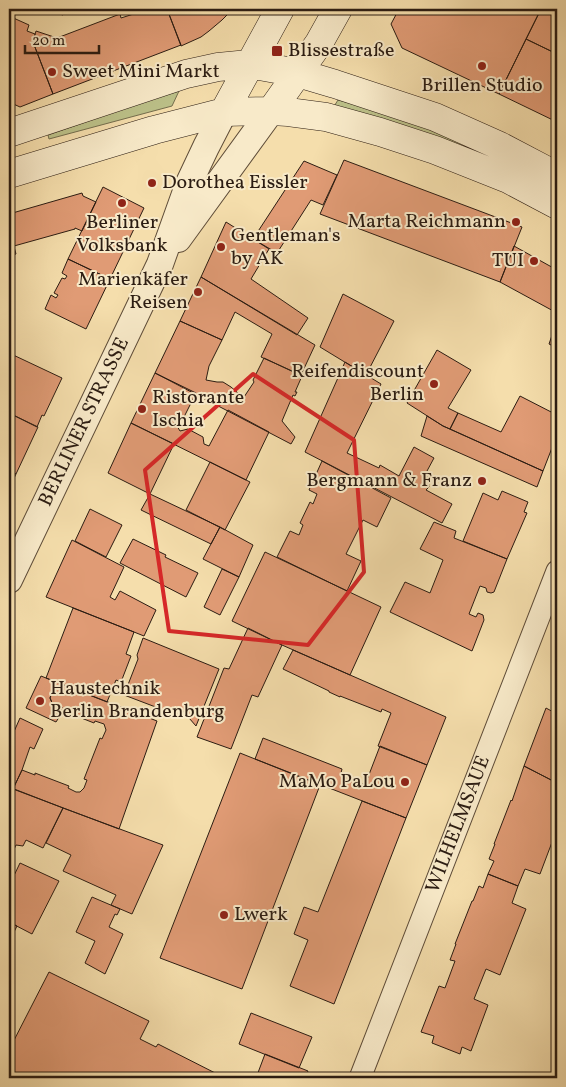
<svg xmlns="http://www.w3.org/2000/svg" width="566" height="1087" viewBox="0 0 566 1087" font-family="Vollkorn,serif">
<rect width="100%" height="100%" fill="#f5deac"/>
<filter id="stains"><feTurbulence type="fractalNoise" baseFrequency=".004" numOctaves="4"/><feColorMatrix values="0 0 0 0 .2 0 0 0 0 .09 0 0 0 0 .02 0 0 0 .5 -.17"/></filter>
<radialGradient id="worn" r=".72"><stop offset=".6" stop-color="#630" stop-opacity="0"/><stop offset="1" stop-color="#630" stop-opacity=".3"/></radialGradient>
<path fill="#bcc189" stroke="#746e4e" d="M179 91 172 106 49 139 48 135 145 101Z
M338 100 358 105 427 127 531 171 333 108Z"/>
<path fill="#e09b75" stroke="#2b1c12" d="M42 9H64L63 15Z
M125 9H143V11L128 15Z
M143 9H167L181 45 53 94 33 42 36 31 57 38 120 14 121 18 143 11Z
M167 9H233L222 20 209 31 201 37 181 46Z
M399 9H541L499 94 402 48 391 24Z
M541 9H557V54L526 39Z
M9 16 29 25 27 31 35 34 33 42 53 94 20 107 9 102Z
M526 39 557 54V122L499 94Z
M344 160 522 227 500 282 320 214Z
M304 161 337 175 323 205 311 200 277 253 253 239Z
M103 187 144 208 110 279 68 259Z
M82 193 83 196 96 202 82 231 75 228V229L14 246 9 228V214Z
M226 222 269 249 251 279 308 318 297 335 201 277Z
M9 228 16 254 9 256Z
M514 246 557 270V313L500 282Z
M68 259 110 279 86 329 45 309 51 295 56 298 58 295 54 293 62 278 65 279 67 276 62 273Z
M201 277 315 345 301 375 261 357 272 334 235 312 222 340 180 321Z
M343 294 394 321 366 375 320 347Z
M180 321 222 340 209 366 206 380 217 382H223L231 387 238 393 244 397 254 382 253 380 264 358 302 376 295 392H297L295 396 293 395 282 421 295 437 291 444 155 373Z
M557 321V348L549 344Z
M437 350 471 370 448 408 458 413 450 429 443 426 407 403Z
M9 353 62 378 44 416 42 415 37 427 9 413Z
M345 362 381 384 347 453 379 468 380 465 399 476 414 447 434 458 427 471 429 487 426 490 452 504 442 523 305 452Z
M155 373 196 393 182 421 180 420 177 426 180 431 188 429 203 437 204 444 209 446 228 410 269 432 246 480 131 423Z
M520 396 557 415V435L543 471 450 429 458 413 501 432Z
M9 413 38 427 16 474 9 471Z
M427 416 443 426 543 471 537 487 421 436Z
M131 423 174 444 150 494 108 473Z
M322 461 391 498 377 527 363 520 346 554 361 561 347 591 277 557 290 531 299 535 303 525 300 523 310 502 313 504 317 494 309 490Z
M210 462 250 482 225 530 186 510Z
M9 471 16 474 9 489Z
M502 491 528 502 524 512 527 513 507 559 463 541 483 493 498 500Z
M150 494 220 527 211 544 141 510Z
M90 509 122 525 106 557 75 541Z
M434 522 456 531 454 538 507 559 494 592 491 593 487 592 486 588 480 586 469 614 476 617 478 613 483 615 484 620 472 651 390 612 405 582 430 593 443 560 420 549Z
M220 527 253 545 239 577 203 559Z
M133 539 166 555 165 557 198 573 186 597 120 563Z
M72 540 124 567 110 597 115 600 120 591 156 610 144 636 46 597Z
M265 552 381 607 350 675 282 645 232 621Z
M222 569 239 577 220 615 204 607Z
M73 608 134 632 126 654 131 656 121 682 116 680 107 702 46 678Z
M248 628 282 645 258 697 252 695 231 749 197 737 224 668 229 669Z
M143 638 219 669 196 726 182 710 178 714H174L124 695 138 659 137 655Z
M293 650 446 717 427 765 378 746 391 713 382 709 381 712 340 696V697L329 692V691L283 669Z
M41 676 56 682 50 698 53 705 62 707 61 710 63 711 56 722 26 708Z
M56 682 157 721 119 829 13 789 22 770 35 775V773L69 786 68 788 76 792H80L84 788 87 780 84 779 100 738 102 739 106 730 104 724 95 721 94 723 61 710 62 707 53 705 50 698Z
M546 708 557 714V783L524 766Z
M20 718 43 729 34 749 30 747 22 770 13 789 9 787V743Z
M263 738 342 769 341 773 355 778 354 781 365 785 380 746 427 765 406 818 255 759Z
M240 753 320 785 242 989 160 958Z
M524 766 557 783V829L540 874 525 869 518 886 488 874 494 861 489 859 495 844H494L511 800 512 801Z
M9 787 63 808 43 848 26 840 23 846 16 845 10 858 9 857Z
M362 801 406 818 334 1004 290 986 308 940 294 934 304 907 318 912Z
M63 808 163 845 132 914 111 905 116 895 63 871 71 855 46 843Z
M20 863 59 881 32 934 9 922V886Z
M488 874 518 886 512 903 526 909 500 975 486 969 474 999 488 1005 471 1051 462 1047 460 1054 432 1043 434 1036 421 1032 439 986 445 988 455 961 450 960 456 944H455L472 901H473L479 886 483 888Z
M92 897 120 909 117 915 115 914 109 927 123 934 105 974 85 963 95 941 76 932Z
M9 922 17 926 10 940H9Z
M49 972 149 1021 140 1039 156 1047 158 1044 225 1078H9V1050Z
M251 1013 312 1037 299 1068 239 1044Z
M265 1054 308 1071 305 1078H256Z"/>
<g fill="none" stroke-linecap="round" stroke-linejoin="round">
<defs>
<g id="minor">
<path id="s1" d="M360 1078 557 571"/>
</g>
<g id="tertiary">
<path d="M178 239 271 111"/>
<path id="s2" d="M9 580 160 264 189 183 206 147 224 112"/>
</g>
<path id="secondary" d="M271 111 319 43 338 9
M224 112 280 9
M9 133 186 74 218 67 249 64 298 73 335 84 435 117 500 146 557 176
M9 174 154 130 224 112 271 111 288 112 326 117 380 132 435 150 508 179 557 205"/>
</defs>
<use href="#minor" stroke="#5e4c38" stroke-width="23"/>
<use href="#tertiary" stroke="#5e4c38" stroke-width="28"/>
<use href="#secondary" stroke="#2b1c12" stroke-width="29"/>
<use href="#minor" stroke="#f8eac9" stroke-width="21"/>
<use href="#tertiary" stroke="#f8eac9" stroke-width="26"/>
<use href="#secondary" stroke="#f8eac9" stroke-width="28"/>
</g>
<path fill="none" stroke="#d62828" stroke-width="4" stroke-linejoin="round" d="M253 374 354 440 364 572 308 645 169 631 145 470Z"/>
<g fill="#8f2418" stroke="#f8eac9" stroke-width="2">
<rect x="271" y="45" width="12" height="12" rx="2.5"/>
<circle cx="482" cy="66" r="5"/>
<circle cx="52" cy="72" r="5"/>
<circle cx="152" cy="183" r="5"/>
<circle cx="122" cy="203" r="5"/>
<circle cx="516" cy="222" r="5"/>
<circle cx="221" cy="247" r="5"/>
<circle cx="534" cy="261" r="5"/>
<circle cx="198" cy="292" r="5"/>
<circle cx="434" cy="384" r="5"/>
<circle cx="142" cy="409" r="5"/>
<circle cx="482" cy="481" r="5"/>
<circle cx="40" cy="701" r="5"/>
<circle cx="405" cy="782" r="5"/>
<circle cx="224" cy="915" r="5"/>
</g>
<g text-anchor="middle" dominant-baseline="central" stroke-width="4" stroke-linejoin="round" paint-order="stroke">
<g font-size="20" fill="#2b1c12" stroke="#f8eac9" text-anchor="start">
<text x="288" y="51">Blissestraße</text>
<text x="62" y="72">Sweet Mini Markt</text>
<text x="482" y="86" text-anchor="middle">Brillen Studio</text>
<text x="162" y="183">Dorothea Eissler</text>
<text x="506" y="222" text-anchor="end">Marta Reichmann</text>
<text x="122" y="223" text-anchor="middle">Berliner<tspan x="122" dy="23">Volksbank</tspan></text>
<text x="231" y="236">Gentleman's<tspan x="231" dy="23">by AK</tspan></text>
<text x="524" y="261" text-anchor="end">TUI</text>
<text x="188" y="280" text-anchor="end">Marienkäfer<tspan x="188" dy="23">Reisen</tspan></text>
<text x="424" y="372" text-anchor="end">Reifendiscount<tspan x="424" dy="23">Berlin</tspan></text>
<text x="152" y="398">Ristorante<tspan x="152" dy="23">Ischia</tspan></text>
<text x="472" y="481" text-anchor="end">Bergmann &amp; Franz</text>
<text x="50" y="689">Haustechnik<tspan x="50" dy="23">Berlin Brandenburg</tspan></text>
<text x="395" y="782" text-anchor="end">MaMo PaLou</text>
<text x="234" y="915">Lwerk</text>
</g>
<g font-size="20" fill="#2b1c12" stroke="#f8eac9">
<text stroke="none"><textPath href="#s2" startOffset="175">BERLINER STRASSE</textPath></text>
<text stroke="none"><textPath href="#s1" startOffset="272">WILHELMSAUE</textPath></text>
</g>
</g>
<rect width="566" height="1087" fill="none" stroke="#f5deac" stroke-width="30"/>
<rect x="10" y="10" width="546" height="1067" fill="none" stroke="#2b1c12" stroke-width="2.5"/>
<rect x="15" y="15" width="536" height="1057" fill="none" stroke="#2b1c12"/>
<path d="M25 45v8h74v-8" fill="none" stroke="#2b1c12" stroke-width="2.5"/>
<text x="32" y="45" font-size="15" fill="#2b1c12" stroke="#f8eac9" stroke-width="4" paint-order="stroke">20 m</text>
<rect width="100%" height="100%" filter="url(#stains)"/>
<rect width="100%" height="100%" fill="url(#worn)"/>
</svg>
